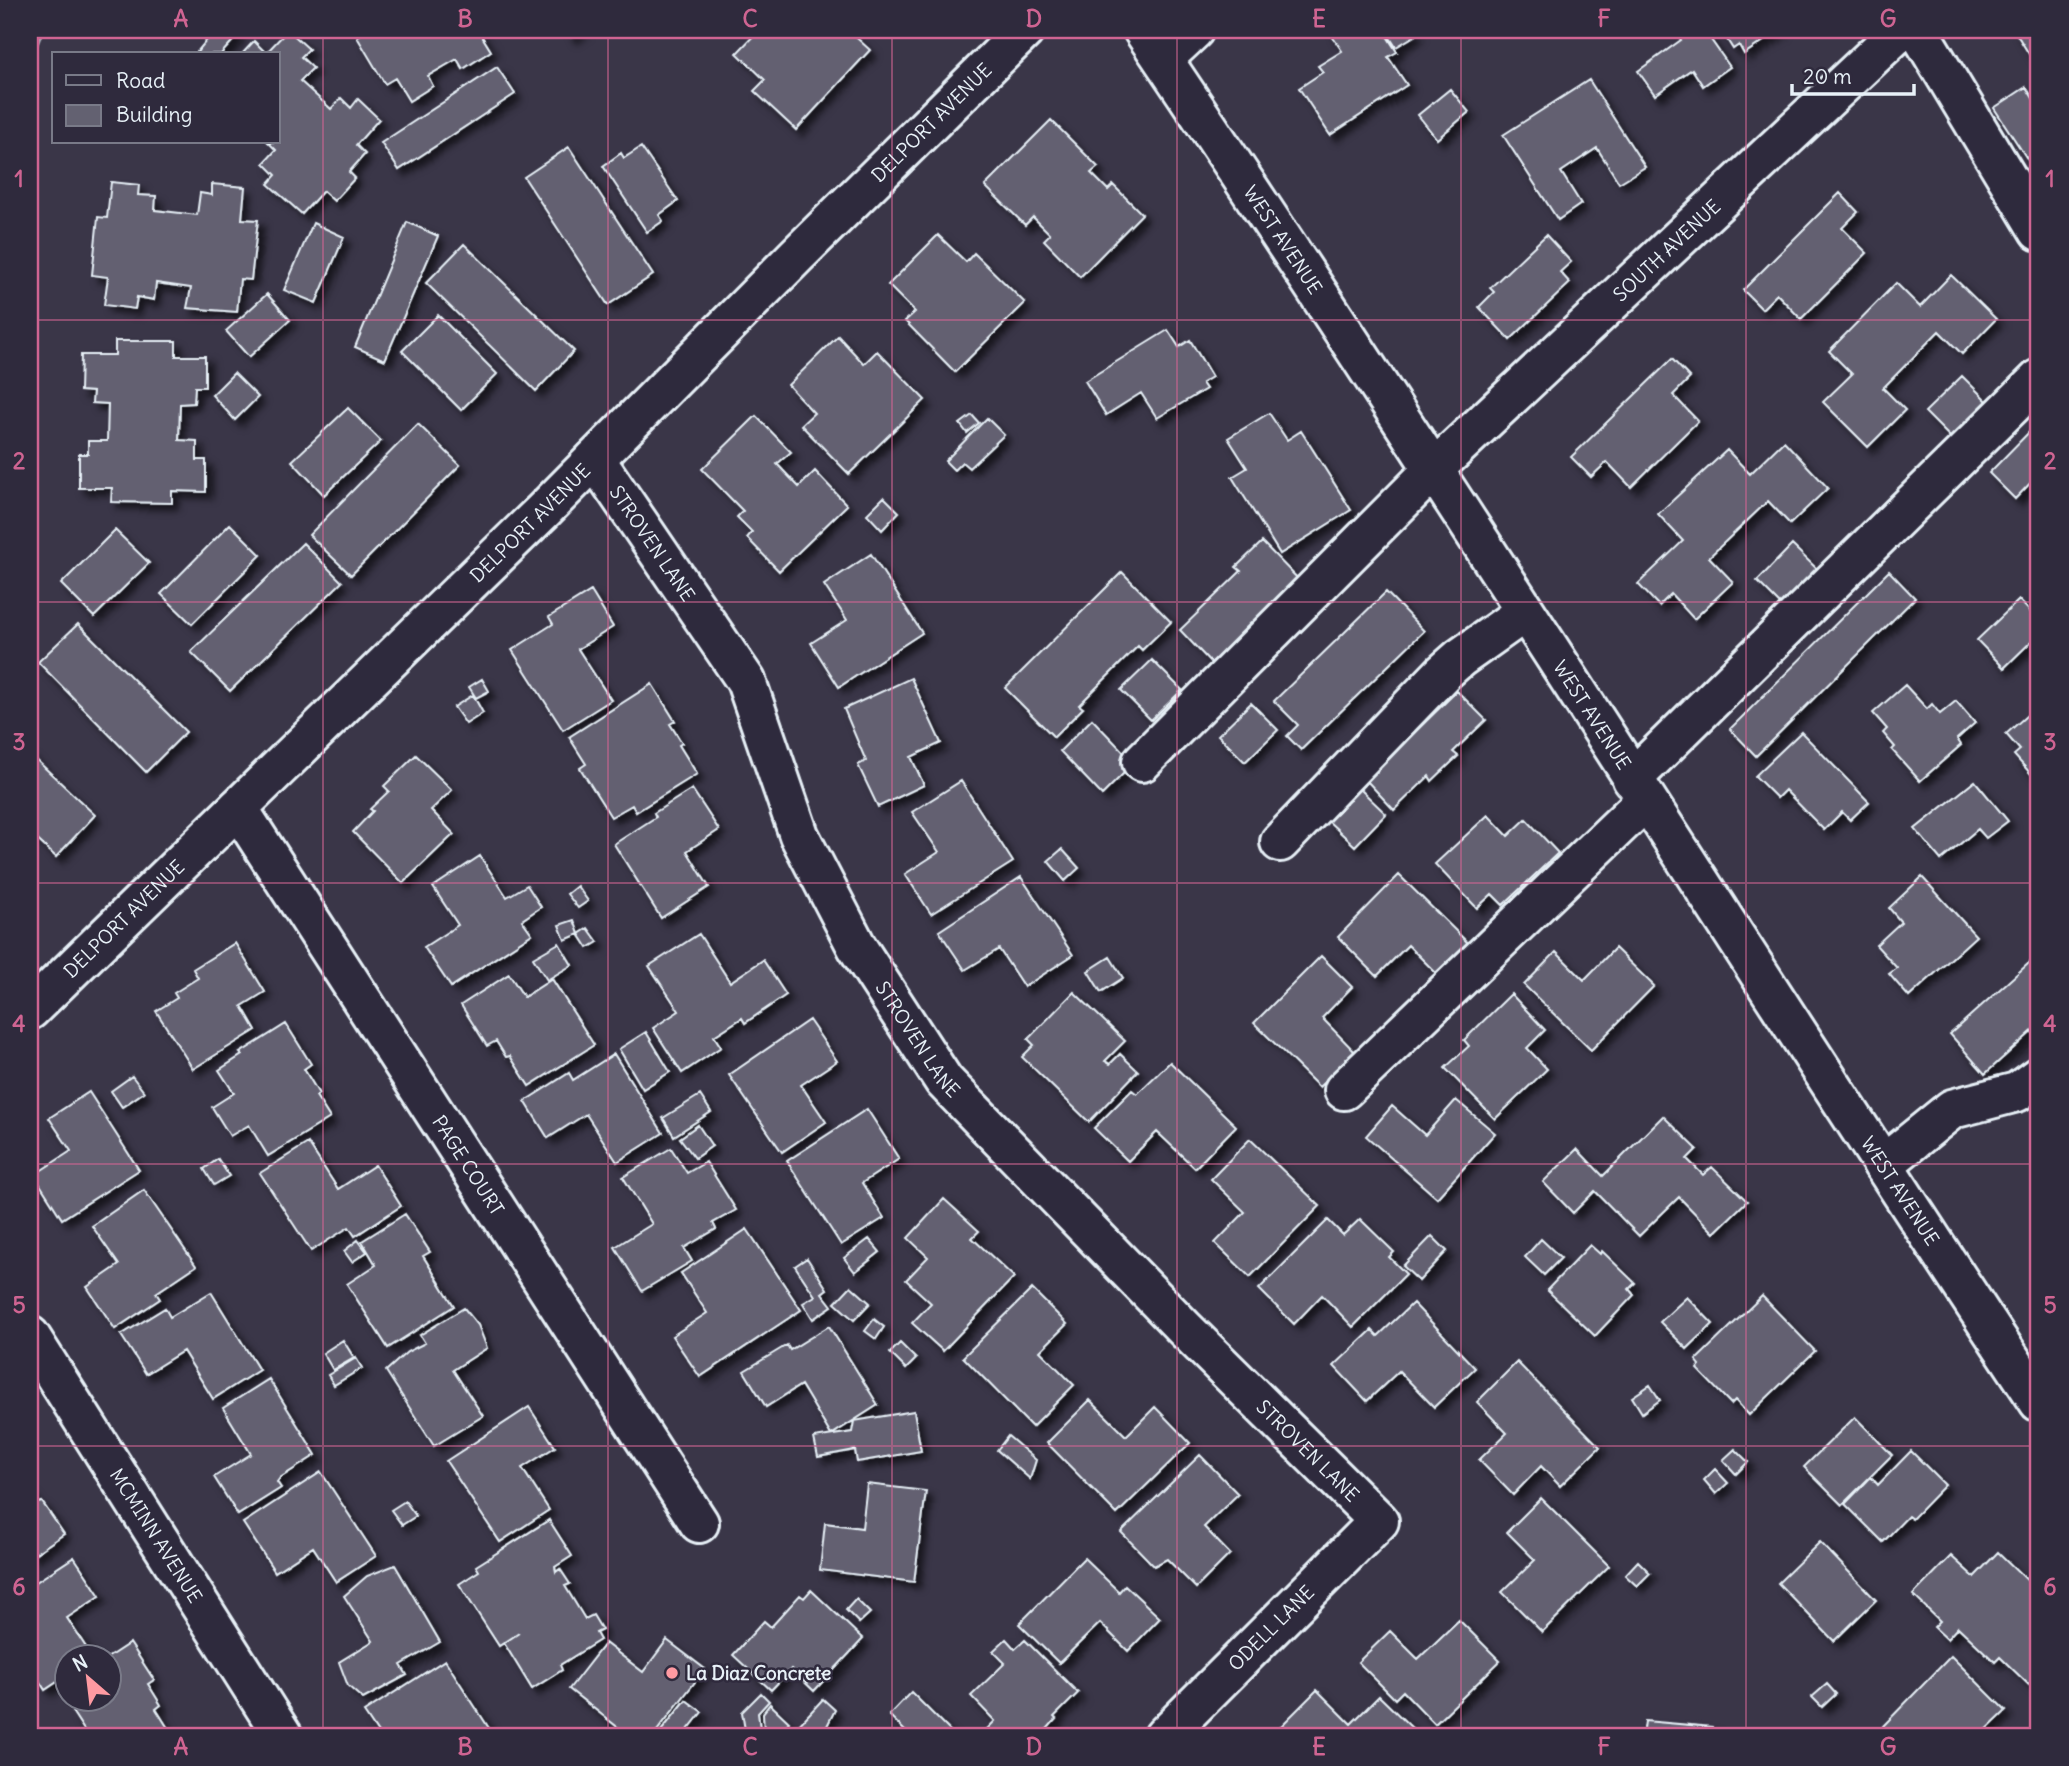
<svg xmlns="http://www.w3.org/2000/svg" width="2069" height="1766" viewBox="0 0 2069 1766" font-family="Delius,sans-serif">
<defs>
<filter id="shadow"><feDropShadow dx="6" dy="6" stdDeviation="3.5" flood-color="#0009"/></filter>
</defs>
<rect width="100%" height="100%" fill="#3a3648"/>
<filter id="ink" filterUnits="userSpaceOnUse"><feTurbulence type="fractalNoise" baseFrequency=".0143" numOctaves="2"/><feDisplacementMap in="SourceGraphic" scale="14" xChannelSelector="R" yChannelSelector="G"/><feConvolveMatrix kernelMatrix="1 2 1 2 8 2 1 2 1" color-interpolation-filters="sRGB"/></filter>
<g filter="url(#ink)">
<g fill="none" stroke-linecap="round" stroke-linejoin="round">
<path stroke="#a2a6b1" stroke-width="12" d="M30 50 38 30"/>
</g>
<path fill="#636171" stroke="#e8f1f8" stroke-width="2" filter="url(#shadow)" d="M215 30H232L238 35 221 54H199L197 52Z
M288 30 309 49 301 57 313 68 300 81 331 109 341 98 351 108 358 99 379 119 356 145 365 154 349 172 355 178 334 201 323 191 302 214 268 184 276 175 264 163 276 150 268 142H278V54H242L254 41 266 53Z
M366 30H478L491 51 463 69 457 59 428 76 433 86 409 101 395 78 385 84 357 37Z
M566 30H581L571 37Z
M759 30H848L870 50 796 130 754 91 765 80 737 53Z
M1328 30H1383L1397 52 1388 57 1407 85 1330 135 1299 88 1323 72 1318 66 1342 51Z
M1385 30H1413L1416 35 1396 47Z
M1682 30H1704L1730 67 1703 86 1692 69 1655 95 1638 71 1681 40 1677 34Z
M1721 30H1780L1744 54 1739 45 1733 49Z
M2014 30H2039V70Z
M497 67 515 94 399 170 381 143Z
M1589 80 1645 167 1619 183 1597 148 1561 172 1581 204 1558 220 1503 135Z
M2026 87 2039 108V177L1994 108Z
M1450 89 1469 112 1437 139 1418 115Z
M1051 120 1098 167 1091 173 1108 190 1113 185 1142 214 1080 277 1044 240 1050 234 1033 217 1025 225 985 186Z
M569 147 653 275 608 305 524 177Z
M641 147 678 201 659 215 663 221 647 232 603 166 621 153 624 158Z
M111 182 139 185 138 195 156 196 155 210 197 215 200 193 212 195V184L245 187 242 219 258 220 251 280 240 279 237 312 187 308 191 288 156 283 154 300 137 297 135 309 104 305 108 277 92 275 98 217 107 218Z
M1840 193 1858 212 1842 228 1867 253 1801 319 1777 294 1762 309 1743 290Z
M407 222 438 236 385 360 355 347Z
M313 223 344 237 316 303 284 290Z
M938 235 966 262 974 253 1025 303 955 372 905 321 915 312 888 285Z
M1546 235 1571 262 1560 272 1570 283 1510 340 1479 307 1494 292 1490 288Z
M464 244 574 351 536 391 426 283Z
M1951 275 1996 319 1962 354 1939 331 1883 388 1905 410 1868 447 1823 402 1852 374 1829 351 1896 283 1920 307Z
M267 294 290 320 249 357 226 331Z
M438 315 497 374 461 410 402 351Z
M1168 330 1179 347 1190 340 1212 377 1202 383 1206 389 1157 418 1141 393 1106 415 1085 381Z
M838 336 864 364 877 351 925 400 849 474 801 425 814 413 788 385Z
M115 341H176V356H205V387H195L194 403 180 404 179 440 197 441V460H206V492L172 491V503L111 502 112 488H79V454H88V441H107L108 404 92 403 93 392 80 391 81 355H115Z
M1672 359 1690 378 1673 395 1698 421 1631 487 1607 462 1591 477 1571 457Z
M234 373 258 397 235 420 212 395Z
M1962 376 1988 402 1952 439 1925 412Z
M348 408 381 441 324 495 292 461Z
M1269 413 1287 440 1301 431 1351 510 1280 554 1232 477 1247 468 1228 438Z
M972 415 979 423 967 433 960 424Z
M756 416 791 452 777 464 799 487 815 471 847 505 779 571 747 538 752 532 737 517 743 511 702 469Z
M987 418 1004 435 969 468 962 462 954 470 945 461Z
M2039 422V474L2015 499 1989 473Z
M418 424 460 465 351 575 309 535Z
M1784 441 1828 488 1790 524 1768 501 1709 557 1733 582 1694 619 1671 594 1659 606 1638 584 1683 541 1658 514 1727 450 1750 474Z
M884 497 899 512 882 530 867 514Z
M230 524 261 555 192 624 161 594Z
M115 530 149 563 94 617 61 584Z
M1262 542 1304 585 1216 668 1180 630 1241 571 1236 567Z
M303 543 342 582 230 691 191 652Z
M1792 545 1818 570 1782 606 1757 581Z
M871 554 922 633 839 687 811 643 847 620 824 585Z
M1889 571 1915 598 1756 756 1730 729Z
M1122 572 1171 622 1142 650 1138 646 1079 705 1083 708 1054 737 1005 688Z
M591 591 613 627 578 649 611 700 563 730 512 650 553 624 549 617Z
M1386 592 1424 631 1301 750 1287 736 1298 725 1274 701Z
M2019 600 2039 621V634L2004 668 1977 640Z
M78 624 186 732 146 772 38 662Z
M1152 660 1182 690 1151 720 1121 690Z
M911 678 941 743 911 757 924 785 878 807 858 765 866 761 844 709Z
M482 679 489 691 476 698 469 687Z
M652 684 675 721 670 724 682 743 679 745 697 774 636 812 632 805 611 817 580 768 586 764 569 737Z
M1905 685 1927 709 1932 704 1940 714 1956 701 1975 723 1957 739 1961 745 1920 781 1892 750 1895 747 1883 733 1887 729 1873 713Z
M1457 691 1486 720 1453 752 1458 756 1432 781 1429 776 1394 810 1366 780Z
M473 695 483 713 466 724 454 707Z
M1251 703 1278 730 1245 762 1218 735Z
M2035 708 2039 713V783L2014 755 2020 750 2006 734Z
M1092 719 1134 763 1102 795 1060 751Z
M1801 732 1869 802 1850 820 1842 812 1824 830 1785 790 1777 798 1755 776Z
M30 754 95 815 56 857 30 833Z
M416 755 452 790 431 810 454 834 403 883 353 832 373 811 370 809 389 791 384 786Z
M961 781 1013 862 931 914 905 874 939 852 912 812Z
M1975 781 2008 821 1986 838 1978 829 1941 860 1915 829Z
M1359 788 1386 814 1355 846 1327 820Z
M692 789 719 830 687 851 709 887 661 918 614 844 656 817 654 813Z
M1488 815 1508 836 1526 819 1558 853 1503 905 1492 894 1477 908 1435 864Z
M1062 849 1079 868 1065 881 1048 861Z
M480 856 507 897 527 885 541 907 522 920 532 934 451 987 424 947 458 925 433 887Z
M1399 875 1468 943 1437 974 1408 945 1377 976 1338 937Z
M1021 877 1073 955 1024 987 999 949 965 970 939 931Z
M1922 877 1976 936 1909 997 1889 974 1897 968 1876 945 1901 922 1889 908Z
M577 886 588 901 578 908 567 894Z
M574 920 579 934 565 940 559 925Z
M588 928 598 942 588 948 579 934Z
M699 934 730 982 763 960 786 995 745 1023 742 1018 714 1036 721 1047 682 1073 653 1028 679 1011 649 966Z
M235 943 265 992 242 1006 256 1030 193 1069 156 1011 177 998 174 993 198 978 193 969Z
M559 943 572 965 547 980 533 958Z
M1615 948 1654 986 1591 1050 1524 985 1556 952 1584 980Z
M2039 954V1025L1985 1074 1950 1034Z
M1321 956 1352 987 1322 1018 1355 1052 1319 1087 1254 1023Z
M1110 957 1123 978 1101 992 1088 971Z
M509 974 524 997 552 979 594 1045 529 1086 510 1056 506 1057 496 1041 487 1046 461 1005Z
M1074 992 1125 1041 1105 1061 1110 1064 1120 1054 1138 1071 1089 1122 1022 1057 1034 1045 1028 1039Z
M1511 994 1545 1030 1527 1048 1547 1069 1495 1119 1445 1068 1469 1046 1464 1040Z
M809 1020 837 1061 801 1085 826 1122 782 1152 729 1075Z
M286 1024 311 1064 304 1069 319 1094 316 1096 330 1118 268 1156 249 1125 230 1136 212 1107 234 1093 219 1070 242 1055 240 1053Z
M646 1032 670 1072 643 1089 619 1049Z
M614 1054 663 1133 617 1162 586 1114 548 1138 525 1101 569 1073 573 1080Z
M1170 1062 1236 1126 1195 1168 1157 1132 1128 1161 1094 1128 1132 1090 1137 1094Z
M132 1076 144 1092 122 1107 111 1091Z
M89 1092 139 1170 62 1219 34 1175 71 1151 49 1118Z
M700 1095 711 1112 674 1136 663 1118Z
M1456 1100 1495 1133 1437 1198 1366 1136 1392 1106 1425 1135Z
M867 1109 899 1159 862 1183 884 1218 841 1245 787 1161Z
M1663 1116 1697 1149 1687 1159 1703 1175 1712 1167 1747 1201 1714 1233 1679 1197 1639 1236 1595 1191 1573 1213 1543 1182 1577 1149 1603 1176Z
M698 1125 712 1146 695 1158 680 1138Z
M1250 1139 1320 1206 1250 1277 1215 1243 1245 1212 1211 1179Z
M308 1143 338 1189 375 1165 401 1206 355 1236 349 1227 311 1251 260 1173Z
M671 1148 687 1173 706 1162 736 1210 713 1223 716 1229 684 1248 692 1261 642 1291 615 1247 652 1224 623 1177Z
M218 1159 229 1176 214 1185 204 1169Z
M144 1190 196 1266 156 1293 160 1299 115 1329 87 1287 119 1265 92 1226Z
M944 1199 979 1231 972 1238 1014 1277 943 1351 912 1323 931 1303 906 1280 928 1257 908 1238Z
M405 1214 430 1252 423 1256 454 1306 388 1348 347 1284 376 1265 362 1241Z
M1360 1219 1394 1252 1389 1257 1406 1274 1353 1327 1322 1295 1294 1324 1259 1289 1328 1220 1343 1235Z
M747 1229 801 1310 700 1377 672 1336 707 1313 681 1273Z
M1432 1236 1447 1251 1419 1281 1403 1266Z
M869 1239 880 1252 855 1272 844 1258Z
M1541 1239 1561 1258 1544 1275 1525 1257Z
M358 1240 367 1252 352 1262 344 1251Z
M1590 1245 1600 1254 1602 1251 1635 1283 1629 1289 1634 1295 1595 1336 1547 1290Z
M807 1258 827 1289 822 1293 832 1306 813 1319 803 1303 815 1296 795 1266Z
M851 1286 870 1303 854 1320 835 1303Z
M1032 1289 1067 1324 1040 1351 1074 1385 1032 1427 963 1357Z
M211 1292 259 1370 213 1399 183 1351 146 1374 121 1335 165 1308 170 1317Z
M1762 1296 1815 1351 1749 1415 1735 1400 1731 1404 1697 1369 1700 1365 1696 1360Z
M1687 1297 1713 1324 1687 1349 1660 1322Z
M1413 1303 1475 1368 1434 1407 1399 1371 1367 1401 1334 1366 1372 1330 1378 1336Z
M464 1308 478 1325 487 1348 453 1370 483 1416 434 1446 386 1371 407 1352 425 1343 420 1335Z
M874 1319 884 1327 876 1339 865 1331Z
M829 1326 878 1405 831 1435 801 1385 766 1407 744 1371 787 1345 790 1350Z
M343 1340 354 1358 333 1370 323 1353Z
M900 1343 916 1359 906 1369 890 1353Z
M356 1358 362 1368 334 1385 328 1375Z
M1517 1362 1600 1447 1560 1486 1541 1466 1513 1495 1479 1460 1507 1433 1477 1402Z
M269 1379 316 1455 280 1478 277 1482 281 1488 238 1515 214 1477 251 1454 223 1408Z
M1650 1385 1660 1400 1642 1413 1632 1397Z
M1090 1400 1126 1436 1155 1407 1190 1443 1117 1514 1047 1443Z
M529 1407 555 1447 522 1468 549 1510 500 1542 446 1461Z
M914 1411 921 1451 857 1462 855 1450 818 1457 814 1438 852 1432 854 1421Z
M1855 1417 1892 1455 1842 1505 1804 1467Z
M1008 1436 1036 1460 1030 1479 997 1450Z
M1735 1449 1748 1462 1736 1474 1723 1460Z
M1911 1451 1945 1485 1912 1519 1908 1516 1883 1542 1845 1504 1871 1477 1878 1485Z
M1200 1455 1238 1494 1204 1527 1230 1554 1196 1588 1167 1559 1154 1566 1121 1532Z
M1715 1469 1728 1483 1716 1494 1704 1480Z
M321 1472 376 1556 336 1582 313 1547 275 1572 243 1523Z
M867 1484 926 1491 914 1582 820 1570 825 1523 862 1528Z
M30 1491 38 1503 42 1502 64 1534 30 1557Z
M1541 1498 1609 1566 1542 1632 1502 1592 1535 1560 1507 1532Z
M405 1501 416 1516 402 1525 391 1510Z
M549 1520 572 1556 555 1567 556 1572 560 1569 570 1584 565 1586 585 1619 593 1615 602 1630 596 1633 600 1640 560 1665 562 1670 532 1689 504 1643 519 1633 499 1646 459 1584 479 1571 476 1566Z
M1820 1542 1876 1600 1834 1641 1778 1583Z
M1998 1552 2033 1586 2030 1589 2039 1598V1675L2029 1685 2000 1657 1995 1662 1958 1627 1947 1639 1934 1627 1940 1621 1913 1595 1951 1556 1974 1577Z
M74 1557 100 1596 67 1618 93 1658H66V1676L45 1690 30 1666V1586Z
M1084 1558 1119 1592 1125 1585 1160 1618 1128 1651 1100 1623 1059 1663 1019 1624Z
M1638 1561 1650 1573 1637 1586 1625 1575Z
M395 1565 440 1642 401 1665 407 1675 363 1699 348 1686 339 1662 373 1641 344 1596 367 1576Z
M811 1590 863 1639 814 1691 791 1669 771 1690 733 1655 764 1621 771 1627 800 1595 804 1598Z
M856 1599 870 1613 859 1623 846 1610Z
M1459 1620 1500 1661 1435 1724 1403 1691 1395 1699 1358 1662 1390 1631 1418 1659Z
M1006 1639 1015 1649 1025 1640 1078 1693 1054 1717 1056 1719 1041 1736H980L995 1721 971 1696 1005 1663 993 1651Z
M667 1640 705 1669 653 1736H629L569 1689 605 1643 643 1672Z
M130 1643 154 1680 148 1684 161 1705 156 1709 173 1736H88L73 1713 94 1700H108L107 1658Z
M1951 1656 2006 1711 1980 1736H1893L1883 1726Z
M445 1660 494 1736H439L437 1733 431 1736H380L364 1712Z
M1827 1684 1836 1694 1822 1707 1812 1697Z
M1317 1690 1351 1724 1379 1696 1412 1728 1405 1736H1283L1277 1730Z
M911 1692 955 1736H910L889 1715Z
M761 1693 769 1701 758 1713 761 1736H746L742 1712Z
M823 1699 835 1710 826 1728 808 1736 797 1727Z
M686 1700 702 1712 683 1736H657Z
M770 1704 789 1722 777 1736H769L764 1732 763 1713Z
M1645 1721 1712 1727 1711 1736H1643Z
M1462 1729 1470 1736H1456Z"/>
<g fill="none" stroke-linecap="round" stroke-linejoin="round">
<defs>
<g id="minor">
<path id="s1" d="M1143 30C1449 483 1737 947 2039 1402"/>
<path d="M1918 30 2039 231"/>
<path d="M1163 59 1194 30"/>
<path id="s2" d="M595 459 746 681 799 835 857 947 944 1081 1184 1328 1379 1521 1164 1736"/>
<path id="s3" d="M1142 762 1434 469 1901 30"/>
<path d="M1632 779 2039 379"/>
<path id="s4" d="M238 808 699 1523"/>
<path d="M1280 842 1443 673 1460 658 1525 612"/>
<path id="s5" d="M30 1010 543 511 796 256 1025 30"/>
<path d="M1344 1090 1646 800"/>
<path d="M1883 1165 1952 1109 2017 1092 2039 1076"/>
<path id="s6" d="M30 1336 283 1736"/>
</g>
</defs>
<use href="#minor" stroke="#e8f1f8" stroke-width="44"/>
<use href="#minor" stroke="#2f2a3d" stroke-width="38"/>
</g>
</g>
<path fill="none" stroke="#cf6492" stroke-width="2" stroke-opacity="0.55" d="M323 30V1736M608 30V1736M892 30V1736M1177 30V1736M1461 30V1736M1746 30V1736M30 320H2039M30 602H2039M30 883H2039M30 1164H2039M30 1446H2039"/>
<circle fill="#ff9aa2" stroke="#2f2a3d" stroke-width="2.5" cx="672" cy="1673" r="7"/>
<g text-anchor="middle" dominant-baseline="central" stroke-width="5" stroke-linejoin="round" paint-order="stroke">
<g font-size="19" fill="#e8f1f8" stroke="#2f2a3d">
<text stroke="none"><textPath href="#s5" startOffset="1265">DELPORT AVENUE</textPath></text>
<text stroke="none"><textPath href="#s1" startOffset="252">WEST AVENUE</textPath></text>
<text stroke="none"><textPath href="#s3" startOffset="733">SOUTH AVENUE</textPath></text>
<text stroke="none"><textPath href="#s5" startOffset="698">DELPORT AVENUE</textPath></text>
<text stroke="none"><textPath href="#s2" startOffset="102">STROVEN LANE</textPath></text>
<text stroke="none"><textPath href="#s1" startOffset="819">WEST AVENUE</textPath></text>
<text stroke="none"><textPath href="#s5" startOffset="131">DELPORT AVENUE</textPath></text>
<text stroke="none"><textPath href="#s2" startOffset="668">STROVEN LANE</textPath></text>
<text stroke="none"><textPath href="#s4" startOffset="425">PAGE COURT</textPath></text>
<text stroke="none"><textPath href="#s1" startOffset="1386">WEST AVENUE</textPath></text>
<text stroke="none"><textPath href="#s2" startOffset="1236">STROVEN LANE</textPath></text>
<text stroke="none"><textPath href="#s6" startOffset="236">MCMINN AVENUE</textPath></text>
<text transform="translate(1271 1628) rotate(-45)">ODELL LANE</text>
</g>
<g font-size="19" font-weight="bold" fill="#e8f1f8" stroke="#2f2a3d" text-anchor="start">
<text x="686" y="1673">La Diaz Concrete</text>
</g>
</g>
<rect width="2069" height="1766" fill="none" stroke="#2f2a3d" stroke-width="77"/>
<rect x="52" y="52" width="228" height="91" fill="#2f2a3d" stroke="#797a88" stroke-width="2"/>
<rect x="66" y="75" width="35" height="10" fill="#2f2a3d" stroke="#797a88" stroke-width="2"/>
<text x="116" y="88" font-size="21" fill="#e8f1f8">Road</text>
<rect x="66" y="105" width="35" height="21" fill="#636171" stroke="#797a88" stroke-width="2"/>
<text x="116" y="122" font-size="21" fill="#e8f1f8">Building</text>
<g transform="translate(88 1678) rotate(332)"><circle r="33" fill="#2f2a3d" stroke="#797a88" stroke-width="2"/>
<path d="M0-5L12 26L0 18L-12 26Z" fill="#ff9aa2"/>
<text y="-10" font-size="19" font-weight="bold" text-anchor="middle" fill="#e8f1f8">N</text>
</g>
<path d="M1792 84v10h122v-10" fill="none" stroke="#e8f1f8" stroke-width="3.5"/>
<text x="1803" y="84" font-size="21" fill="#e8f1f8" stroke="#2f2a3d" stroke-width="5" paint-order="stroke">20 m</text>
<rect x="38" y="38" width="1992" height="1690" fill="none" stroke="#cf6492" stroke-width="2.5"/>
<g font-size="23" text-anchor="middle" font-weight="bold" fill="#cf6492">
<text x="181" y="27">A</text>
<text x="465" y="27">B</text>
<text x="750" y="27">C</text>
<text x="1034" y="27">D</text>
<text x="1319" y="27">E</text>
<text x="1604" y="27">F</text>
<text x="1888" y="27">G</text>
<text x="19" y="187">1</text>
<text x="2050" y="187">1</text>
<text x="19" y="469">2</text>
<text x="2050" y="469">2</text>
<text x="19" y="750">3</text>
<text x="2050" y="750">3</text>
<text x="19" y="1032">4</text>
<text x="2050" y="1032">4</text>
<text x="19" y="1313">5</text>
<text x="2050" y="1313">5</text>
<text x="19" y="1595">6</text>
<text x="2050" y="1595">6</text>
<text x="181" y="1755">A</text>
<text x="465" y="1755">B</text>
<text x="750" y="1755">C</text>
<text x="1034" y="1755">D</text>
<text x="1319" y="1755">E</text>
<text x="1604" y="1755">F</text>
<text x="1888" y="1755">G</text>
</g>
</svg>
